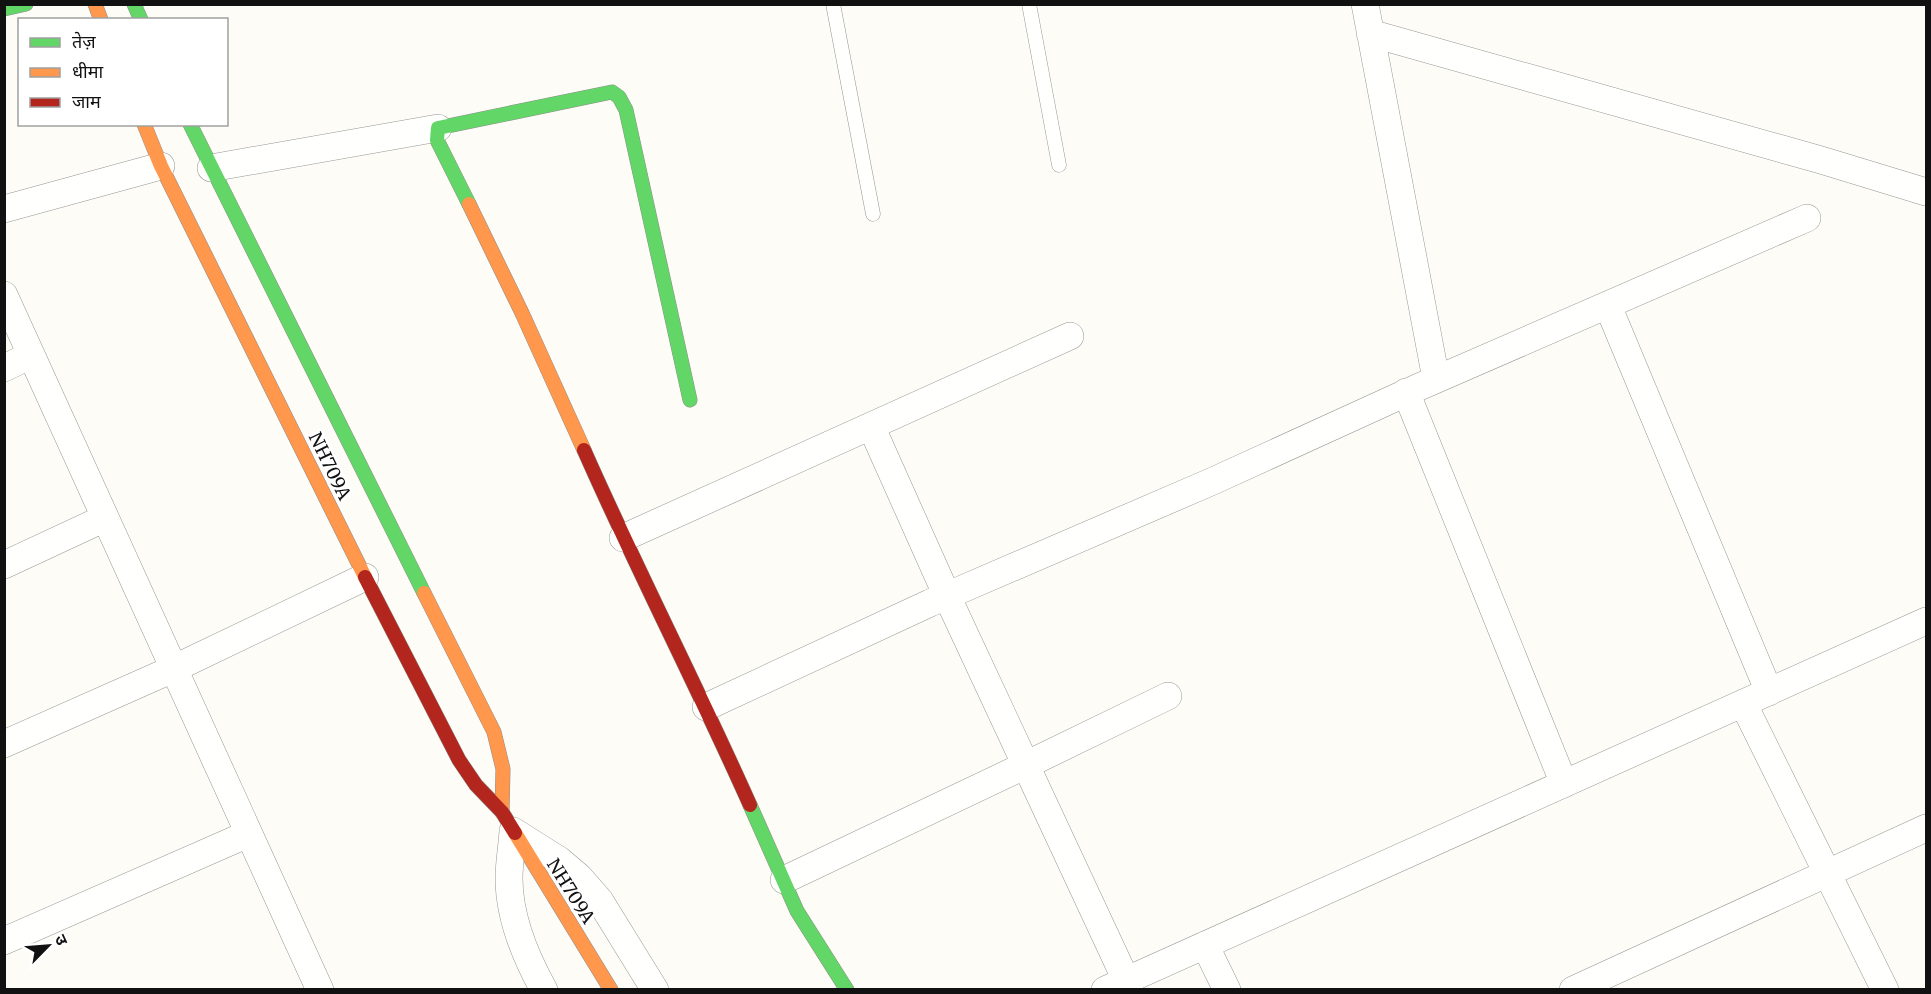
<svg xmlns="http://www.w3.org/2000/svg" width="1931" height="994" viewBox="0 0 1931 994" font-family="Merriweather,'Noto Sans Devanagari',serif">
<rect width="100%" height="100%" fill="#fdfcf7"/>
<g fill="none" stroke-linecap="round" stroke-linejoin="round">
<defs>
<path id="lane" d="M833 4 873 214
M1029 4 1059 165"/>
<path id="street" d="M1365 4 1436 379
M1370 33 1821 160 1926 192
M211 168 438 128
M4 209 161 166
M4 295 320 990
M1608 306 1769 692
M4 368 31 355
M1406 392 1564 784
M871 426 947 596 1126 980
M623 538 1070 336
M4 565 105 518
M1743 703 1885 990
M706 707 930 603 1213 481 1419 387 1807 218
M4 744 173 669 365 577
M784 880 1026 765 1168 696
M4 941 248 834
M1205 945 1227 990
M544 990C525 956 509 918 509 878 509 863 512 847 513 831L559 860 579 877 600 901 655 990
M1105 990 1926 621
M1573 990 1926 828"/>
<path id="fast" d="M134 4 141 20
M4 9 26 4
M190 124 424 593
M469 204 437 140 438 128 612 92 619 97 626 110 690 400
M750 805 797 911 847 990"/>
<path id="slow" d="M95 4 101 20
M144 124 161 166 365 577
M469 204 522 313 584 450
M424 593 494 732 503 769 502 812
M515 833 611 990"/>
<path id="jam" d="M584 450C637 570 697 686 750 805
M365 577 459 760 476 785 502 812 515 833"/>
</defs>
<use href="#lane" stroke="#979795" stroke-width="15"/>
<use href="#street" stroke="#979795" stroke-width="28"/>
<use href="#fast" stroke="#8e8d8b" stroke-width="15"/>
<use href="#slow" stroke="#8e8d8b" stroke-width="15"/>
<use href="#jam" stroke="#8e8d8b" stroke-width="15"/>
<use href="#lane" stroke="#fffffe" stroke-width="14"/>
<use href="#street" stroke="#fffffe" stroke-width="27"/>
<use href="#fast" stroke="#63d668" stroke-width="14"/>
<use href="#slow" stroke="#ff974d" stroke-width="14"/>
<use href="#jam" stroke="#b3261e" stroke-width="14"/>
</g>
<g text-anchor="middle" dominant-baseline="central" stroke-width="6" stroke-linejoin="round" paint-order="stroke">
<g font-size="18" fill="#111" stroke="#fff">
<text transform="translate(330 466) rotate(64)">NH709A</text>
<text transform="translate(571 891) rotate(58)">NH709A</text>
</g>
</g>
<rect width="1931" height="994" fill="none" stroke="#111111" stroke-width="12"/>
<rect x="18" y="18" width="210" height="108" fill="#ffffff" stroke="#a0a0a0" stroke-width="1.5"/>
<rect x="30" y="38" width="30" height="9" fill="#63d668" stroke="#a0a0a0" stroke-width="1.5"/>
<text x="72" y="48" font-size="18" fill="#111111">तेज़</text>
<rect x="30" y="68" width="30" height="9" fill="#ff974d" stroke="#a0a0a0" stroke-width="1.5"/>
<text x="72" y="78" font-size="18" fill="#111111">धीमा</text>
<rect x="30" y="98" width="30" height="9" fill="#b3261e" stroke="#a0a0a0" stroke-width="1.5"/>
<text x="72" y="108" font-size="18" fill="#111111">जाम</text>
<g transform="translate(48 946) rotate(65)" stroke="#ffffff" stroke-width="4.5" paint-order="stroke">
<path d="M0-4.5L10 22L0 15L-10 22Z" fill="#111111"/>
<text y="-9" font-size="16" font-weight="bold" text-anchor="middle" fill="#111111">उ</text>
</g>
</svg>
